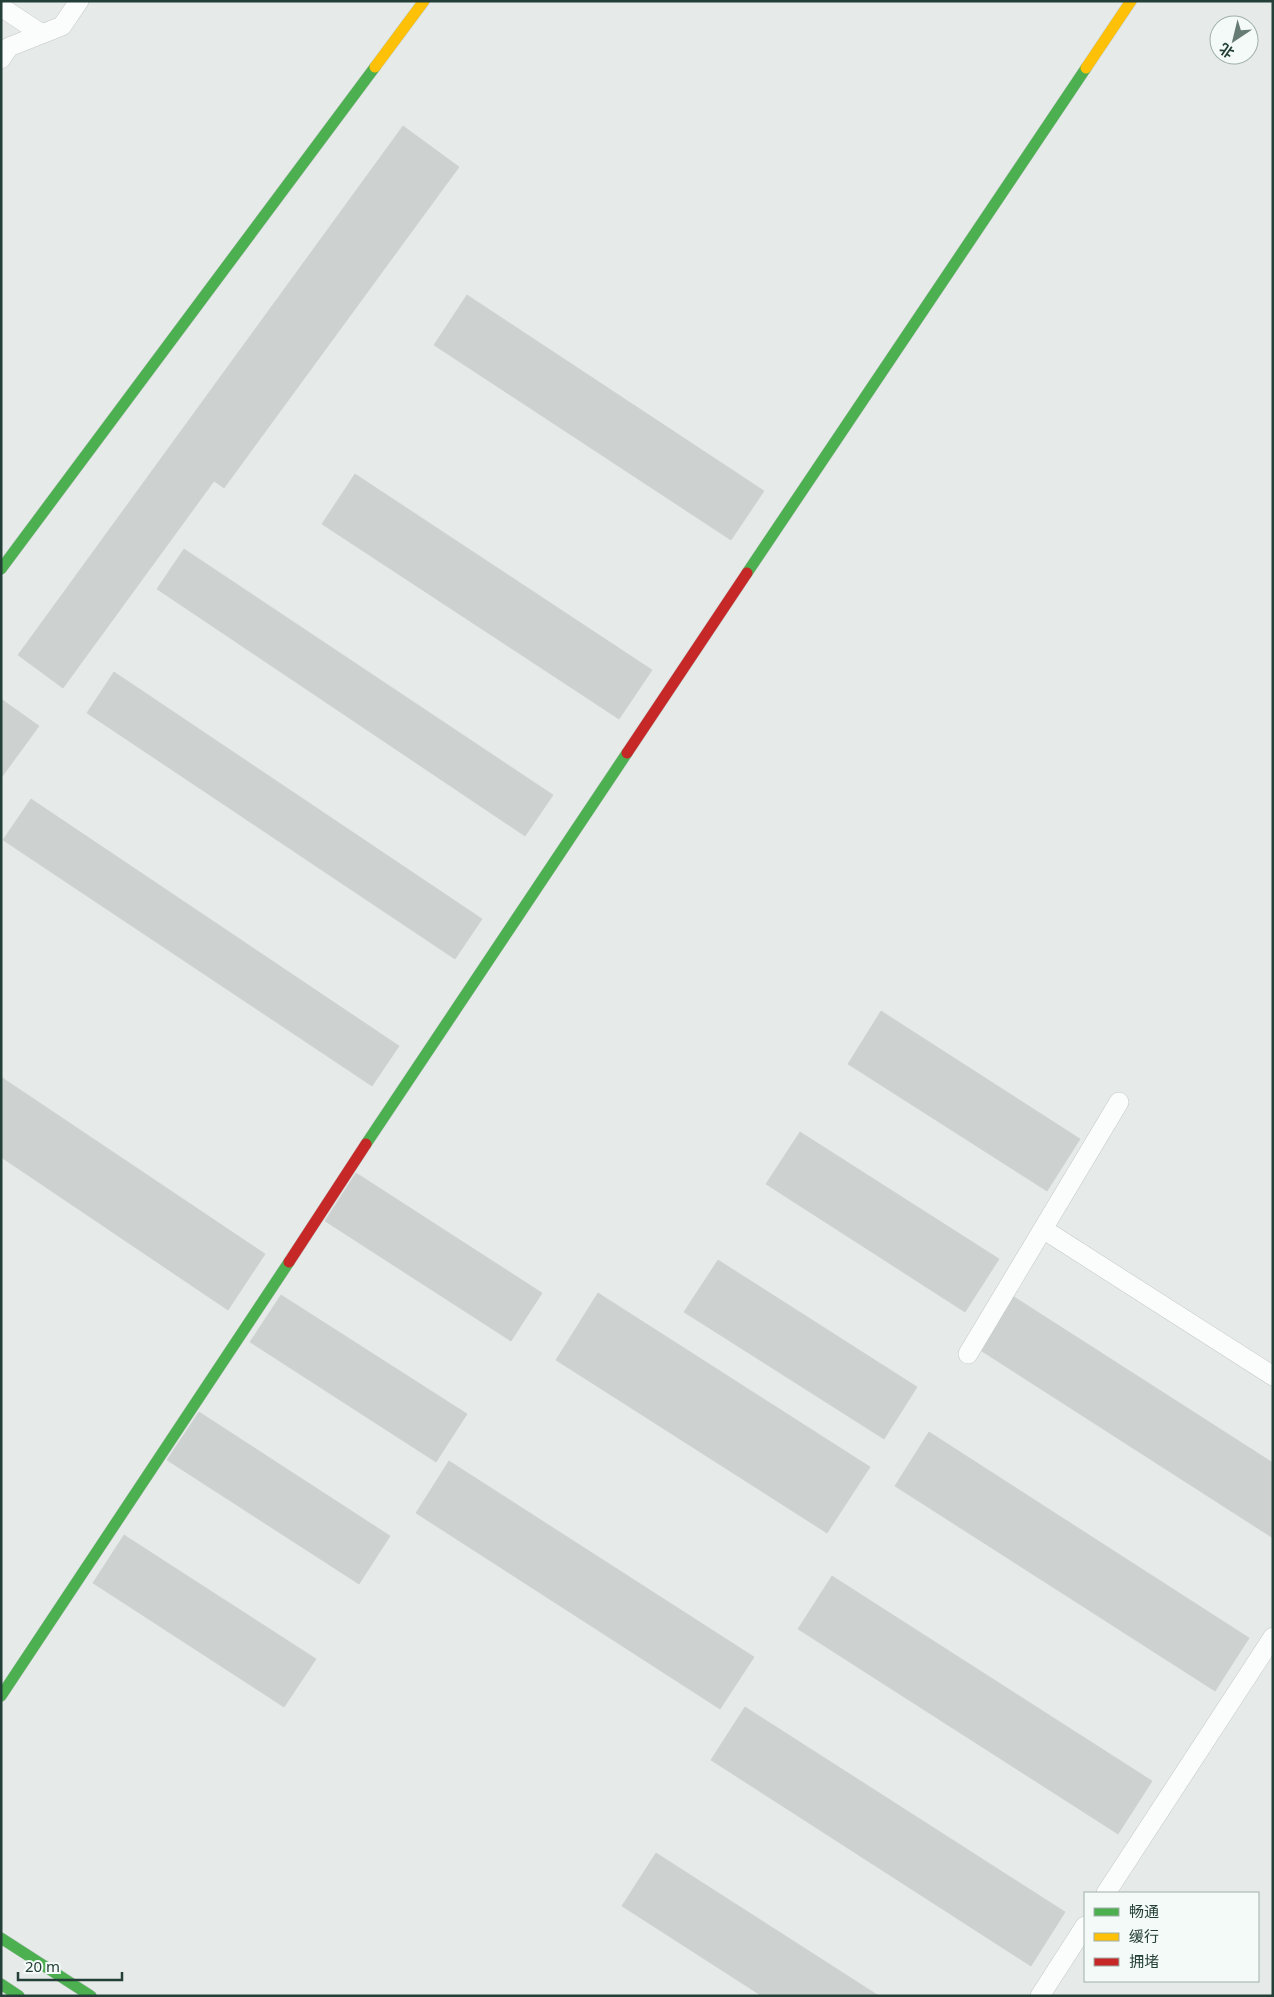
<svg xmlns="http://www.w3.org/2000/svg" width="1274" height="1997" viewBox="0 0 1274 1997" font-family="'Noto Sans','Noto Sans SC',sans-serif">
<rect width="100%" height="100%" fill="#e6ebe9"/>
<path fill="#cdd2d0" stroke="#cfd4d2" d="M403 126 459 167 224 488 214 481 63 688 18 655Z
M467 295 764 491 731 540 434 345Z
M355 474 652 670 619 719 322 524Z
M184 549 553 795 525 836 157 589Z
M114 672 482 919 455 959 87 713Z
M1 699 39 726 1 778Z
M31 799 399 1046 372 1086 3 840Z
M881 1011 1080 1139 1047 1191 848 1064Z
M1 1077 265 1254 228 1310 1 1157Z
M800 1132 999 1259 965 1312 766 1184Z
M356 1173 542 1293 511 1341 325 1221Z
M718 1260 917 1387 884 1439 684 1312Z
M598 1293 870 1467 827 1533 556 1360Z
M281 1295 467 1414 436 1462 250 1342Z
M1011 1295 1273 1463V1538L977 1348Z
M199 1412 390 1536 359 1584 167 1460Z
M929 1432 1249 1638 1215 1691 895 1486Z
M449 1461 754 1657 720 1709 416 1513Z
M124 1535 316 1659 284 1707 93 1583Z
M832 1576 1152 1781 1118 1834 798 1629Z
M745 1707 1065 1912 1031 1966 711 1760Z
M656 1853 879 1996H762L622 1906Z"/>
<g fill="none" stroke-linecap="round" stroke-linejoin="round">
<defs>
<path id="lane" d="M1 7 42 34
M1 59 9 47 62 26 79 1
M1043 1229 1273 1376
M968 1354 1119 1102
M1106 1893 1273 1637
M1040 1996 1085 1926"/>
<path id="fast" d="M1 569 375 67
M747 573 1086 68
M366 1144 627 753
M1 1696 289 1262
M1 1938 91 1996
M1 1984 19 1996"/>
<path id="slow" d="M375 67 424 1
M1086 68 1131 1"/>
<path id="jam" d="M627 753 747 573
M289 1262 366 1144"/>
</defs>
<use href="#lane" stroke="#c3c8c6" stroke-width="20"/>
<use href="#fast" stroke="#c1c9c6" stroke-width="12"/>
<use href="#slow" stroke="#c1c9c6" stroke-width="12"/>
<use href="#jam" stroke="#c1c9c6" stroke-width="12"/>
<use href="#lane" stroke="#fbfcfc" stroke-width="19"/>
<use href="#fast" stroke="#4caf50" stroke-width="11"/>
<use href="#slow" stroke="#ffc107" stroke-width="11"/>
<use href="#jam" stroke="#c62828" stroke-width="11"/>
</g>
<rect width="1274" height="1997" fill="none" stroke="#233f37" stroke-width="5"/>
<rect x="1084" y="1892" width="175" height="90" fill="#f4faf7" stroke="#a0afaa"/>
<rect x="1094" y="1908" width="25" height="8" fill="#4caf50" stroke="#a0afaa"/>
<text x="1129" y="1917" font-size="15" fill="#233f37">畅通</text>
<rect x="1094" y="1933" width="25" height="8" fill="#ffc107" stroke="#a0afaa"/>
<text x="1129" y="1942" font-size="15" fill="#233f37">缓行</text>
<rect x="1094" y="1958" width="25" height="8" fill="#c62828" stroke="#a0afaa"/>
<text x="1129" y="1967" font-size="15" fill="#233f37">拥堵</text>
<g transform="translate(1234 40) rotate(215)"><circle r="24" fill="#f4faf7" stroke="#a0afaa"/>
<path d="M0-4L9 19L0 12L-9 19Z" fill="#677b75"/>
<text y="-8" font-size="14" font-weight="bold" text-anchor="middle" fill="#233f37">北</text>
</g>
<path d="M18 1972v8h104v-8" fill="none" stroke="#233f37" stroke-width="2.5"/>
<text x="25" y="1972" font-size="15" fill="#233f37" stroke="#f4faf7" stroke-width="4" paint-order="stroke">20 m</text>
</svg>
